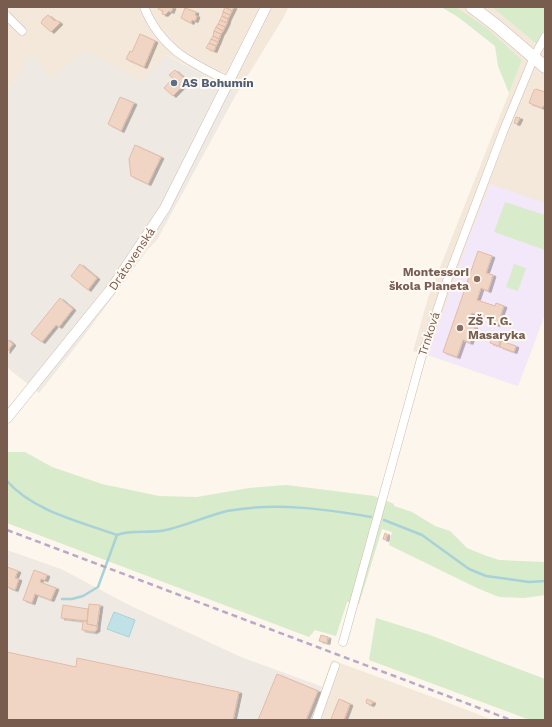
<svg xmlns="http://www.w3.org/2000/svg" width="552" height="727" viewBox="0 0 552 727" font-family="'Work Sans',sans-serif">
<defs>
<filter id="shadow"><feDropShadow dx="3" dy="1.5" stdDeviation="0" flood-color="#0004"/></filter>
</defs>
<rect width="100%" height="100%" fill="#fcf6ec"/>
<path fill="#f4e8db" d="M7 7H288V8L282 20 237 93 167 55 142 81 84 51 51 79 33 54 7 91Z
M456 7H492L534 42 545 49V314L518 386 428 355 413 351 428 298 522 60 487 28Z
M332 660 446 702 493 720H310Z"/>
<path fill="#efe9e4" d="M84 50 142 81 166 55 237 93 157 240 148 249 81 340 39 393 9 369 7 365V91L33 54 51 79Z
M7 550 61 569 131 606 241 657 323 687 310 720H7Z"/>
<path fill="#f3e8f9" d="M490 184 545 203V314L518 386 428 355 468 240Z"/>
<path fill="#d8ebca" d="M441 7H456L487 28 522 60 509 93 498 66 495 46 458 17Z
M492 7H545V49L534 42Z
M505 202 545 215V250L494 232Z
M514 264 526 268 518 291 506 287Z
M7 452H25L52 467 102 484 159 496 197 497 249 488 286 485 374 496 394 504V506L412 512 435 526 450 531 467 548 484 555 499 560 545 562V595L524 598 499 597 477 588 389 545 392 532 382 529 359 604 347 602 336 636 315 630 309 637 7 523Z
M376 618 427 634 545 679V720H530L369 660Z"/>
<path fill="#c0e2e7" stroke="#a7d2d8" d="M114 612 135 620 129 637 107 629Z"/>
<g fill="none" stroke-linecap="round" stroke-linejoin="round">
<path stroke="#a7d2d8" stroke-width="2.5" d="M7 481C33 511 81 522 117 535
M384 520 422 535 469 569 486 576 529 582 545 581
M62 599H72L83 596 98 587 117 535C133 529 150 534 166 530 187 525 207 516 227 511 274 502 325 509 371 517"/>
</g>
<path fill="#f1d5c4" stroke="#e4bba5" filter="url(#shadow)" d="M159 7H173L171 12 169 11 165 15 162 14 163 11 158 9Z
M225 7H234L232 11Z
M225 7 232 11 230 15 223 12Z
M185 8 196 12 195 15 197 16 195 21 192 20 191 23 181 18Z
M223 12 230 15 228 19 222 16Z
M48 15 55 21 56 20 60 23 51 32 41 23 43 19Z
M222 16 228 19 227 23 220 20Z
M220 20 227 23 225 27 218 24Z
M218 24 225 27 223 31 216 27Z
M216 27 223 31 221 34 214 31Z
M214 31 221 34 219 39 213 36Z
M140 34 155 41 144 67 126 59 130 51 132 52Z
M213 36 219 39 218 42 211 39Z
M211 39 218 42 216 46 209 43Z
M209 43 216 46 214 51 206 48Z
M175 70 187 81 182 87 169 75Z
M173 78 182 87 173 96 164 88Z
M536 89 545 92V107L543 106 542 108 529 103 534 90Z
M120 97 134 103 121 131 108 124Z
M516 117 520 118 517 124 514 123Z
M135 145 161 157 148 184 131 176 129 159Z
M478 251 492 256 486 273 493 275 488 291 481 288 477 300 495 306 496 303 504 306 497 325 489 322 490 319 472 313 468 324 475 327 470 343 463 340 457 357 443 352Z
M80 264 97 278 88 290 71 276Z
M60 298 73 309 59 327 56 325 42 342 31 334Z
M491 338 500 341 499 346 490 343Z
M7 339 13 344 7 352Z
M501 341 516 346 514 352 500 347Z
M385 533 387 534 386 540 383 539Z
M7 567 18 571 15 578 19 579 15 590 7 587Z
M34 570 47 575 45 580 41 579 40 582 56 588 51 600 35 594 32 603 23 600Z
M89 604 100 605 97 626 87 624Z
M63 605 88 609 87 621 61 618Z
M83 621H87V624L97 626V630L94 632 82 630Z
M321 635 328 637 327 643 319 641Z
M7 652 76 667 77 658 239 692 233 720H7Z
M277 674 318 691 306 720H258Z
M339 699 350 704 344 720H332L331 719Z
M367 699 373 702 371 705 366 703Z"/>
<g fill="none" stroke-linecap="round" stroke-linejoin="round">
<defs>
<path id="minor" d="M144 7C161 49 190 62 228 81
M7 16 22 31
M343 642 421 359 449 275 503 132 534 57 545 37
M316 720 335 666"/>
<path id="tertiary" d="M7 418 112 288 165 208 266 7"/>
<path id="secondary" d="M472 7 497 26 545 67"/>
</defs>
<use href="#minor" stroke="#cfbeb1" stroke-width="9"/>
<use href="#tertiary" stroke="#cfbeb1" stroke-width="11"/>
<use href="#secondary" stroke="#d5c0b1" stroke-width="13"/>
<use href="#minor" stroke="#fff" stroke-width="8"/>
<use href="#tertiary" stroke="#fff" stroke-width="10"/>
<use href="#secondary" stroke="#fff" stroke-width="12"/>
<path stroke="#b9a9c8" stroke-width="2.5" stroke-dasharray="6 4" stroke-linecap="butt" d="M7 530 511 720"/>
</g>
<circle fill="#5c6f8a" stroke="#fffaf3" stroke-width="1.5" cx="174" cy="83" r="4"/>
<g fill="#8d6e63" stroke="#fffaf3" stroke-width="1.5">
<circle cx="477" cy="279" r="4"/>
<circle cx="460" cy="328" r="4"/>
</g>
<g text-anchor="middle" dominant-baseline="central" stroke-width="4" stroke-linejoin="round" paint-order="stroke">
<g font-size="12" font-weight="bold" fill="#4e5e75" stroke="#fffaf3" text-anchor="start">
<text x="182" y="83">AS Bohumín</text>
</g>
<g font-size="12" fill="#785c4e" stroke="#fffaf3">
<text transform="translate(132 259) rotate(-56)">Drátovenská</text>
<text transform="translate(429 334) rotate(-72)">Trnková</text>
</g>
<g font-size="12" font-weight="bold" fill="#785e54" stroke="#fffaf3" text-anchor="end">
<text x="469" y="272">Montessori<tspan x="469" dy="14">škola Pianeta</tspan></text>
<text x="468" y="321" text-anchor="start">ZŠ T. G.<tspan x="468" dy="14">Masaryka</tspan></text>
</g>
</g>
<rect width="552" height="727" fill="none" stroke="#785c4e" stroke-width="16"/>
</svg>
